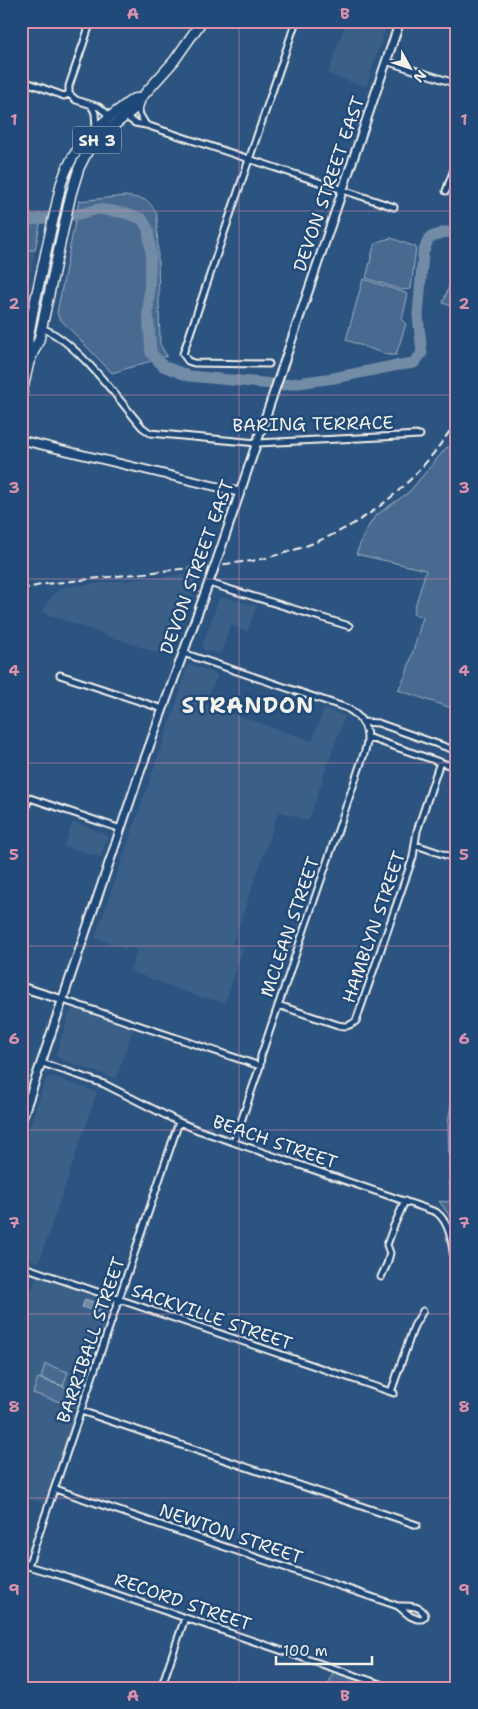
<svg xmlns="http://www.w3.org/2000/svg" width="478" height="1709" viewBox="0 0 478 1709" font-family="'Shantell Sans',sans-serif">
<rect width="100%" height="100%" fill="#2c5481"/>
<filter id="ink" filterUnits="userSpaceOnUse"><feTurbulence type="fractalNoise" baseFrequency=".02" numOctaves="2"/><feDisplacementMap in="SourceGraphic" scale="10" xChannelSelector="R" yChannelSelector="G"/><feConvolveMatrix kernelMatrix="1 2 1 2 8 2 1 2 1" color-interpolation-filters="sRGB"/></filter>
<g filter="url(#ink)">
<path fill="#3b6088" d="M346 21H388L366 87 328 74Z
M21 250H35L21 324Z
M201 573 169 657 41 612 56 591 64 587Z
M220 597 257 606 247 631 230 625 221 654 204 650 202 646Z
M190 664 218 675 204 704 312 741 324 709 345 716 308 821 279 811 232 944 243 948 225 1003 203 997 202 998 130 971 137 950 132 947 126 949 95 938 179 696 187 666Z
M73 822 105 834 107 838 101 857 64 846Z
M74 1009 133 1029 116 1079 58 1058 56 1054 70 1012Z
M51 1076 97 1092 39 1262 21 1256V1152L46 1079Z
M38 1272 118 1300 45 1504 21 1496V1319Z"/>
<path fill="#496b90" stroke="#9eaebc" d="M125 196C143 199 149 197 157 215L160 344 167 356 112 373 59 318 57 313 79 201Z
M21 215H42L35 250H21Z
M391 238 416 247 411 289 402 290 366 278 374 246 380 241Z
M456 266H457V308L443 303Z
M363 279 408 294 402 320 406 324 396 355H388L346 340Z
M447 447 457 452V710L398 690 406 675 423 617 413 614 426 570 356 554 365 532 375 516 409 492Z
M457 1064V1214L454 1222 439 1201 450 1202 448 1123Z
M45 1364 68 1372 63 1386 41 1378Z
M38 1378 71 1389 66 1404 33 1393Z
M333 1672 380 1688H327Z"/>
<path fill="#738ca6" stroke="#a7b4c0" d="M85 1299 102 1305 99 1313 82 1307Z"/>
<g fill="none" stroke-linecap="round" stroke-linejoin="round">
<path stroke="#738ca6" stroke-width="11" d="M21 221 79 214 99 209 125 213 142 219 148 229 151 252 148 312 151 353 163 366 189 376 283 385 334 378 393 366 414 363 422 353 418 316 423 253 429 238 445 232 457 233"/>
<defs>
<path id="street" d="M386 61 457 84
M21 80 64 96 69 94 76 100 99 107 111 117
M69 94V86L91 21
M91 105 95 113 96 127
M138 106 140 115 146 125
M125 116 135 123 146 125 394 207
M446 191 457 161
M41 328C74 338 119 400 142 427L150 433 257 443 420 435
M269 364 194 363 188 361 183 354 296 21
M209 583 349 626
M183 653 347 708C364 718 371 731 365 751L261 1056 260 1066 234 1142
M60 675 163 709
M363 722 378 723 457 751
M367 737 457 768
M21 795 121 829
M21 822 29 798
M416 845 457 859
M63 1000 260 1066
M278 1005 338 1025C346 1027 350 1026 356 1021L413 857 417 831 440 762
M42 1063 104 1084 179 1122 198 1130 436 1212C455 1226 452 1258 457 1280
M21 1266 394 1393
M381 1277 387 1264 390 1253 387 1245 393 1228 405 1201
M391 1392 414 1326 423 1311
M81 1411 417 1525
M55 1489 398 1606C408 1606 422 1605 425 1616L422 1619H417L410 1616 398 1606
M21 1564 62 1576 392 1688
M28 1566 179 1122
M161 1688 185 1618"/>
<path id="secondary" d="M21 440 239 492
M218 557 400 21
M21 987 63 1000
M21 1122 140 772 213 571"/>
<path id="highway" d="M29 358 28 338 34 306 61 184C75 140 98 126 133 99L141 98
M21 397 29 362 39 340 71 194 79 168 87 152 97 139 138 106 141 98 174 61 202 21"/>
</defs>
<use href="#street" stroke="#f4f1e8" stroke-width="9"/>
<use href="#secondary" stroke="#f4f1e8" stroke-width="11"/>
<use href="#highway" stroke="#f4f1e8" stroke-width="12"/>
<use href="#street" stroke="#1f4a7a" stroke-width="5"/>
<use href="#secondary" stroke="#1f4a7a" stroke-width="7"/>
<use href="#highway" stroke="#1f4a7a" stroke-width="9"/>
<path stroke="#f4f1e8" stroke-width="2" stroke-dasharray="8 4" stroke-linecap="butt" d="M21 589 46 584 252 561C344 542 407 499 457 420"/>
<defs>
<path id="secondary-bridge" d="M213 571 218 557"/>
</defs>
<use href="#secondary-bridge" stroke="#f4f1e8" stroke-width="11" stroke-linecap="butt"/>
<use href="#secondary-bridge" stroke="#1f4a7a" stroke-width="7"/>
</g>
</g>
<path fill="none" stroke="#de8fa9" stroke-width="1" stroke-opacity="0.55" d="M239 21V1688M21 211H457M21 395H457M21 579H457M21 763H457M21 946H457M21 1130H457M21 1314H457M21 1498H457"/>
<g text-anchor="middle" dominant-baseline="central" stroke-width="5" stroke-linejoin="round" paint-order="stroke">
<rect fill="#1f4a7a" stroke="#b4bfc7" stroke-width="1" x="73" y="126.5" width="48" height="27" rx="4"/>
<g font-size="16" font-weight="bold" fill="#f4f1e8">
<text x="97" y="140">SH 3</text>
</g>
<g font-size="18" fill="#f4f1e8" stroke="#1f4a7a">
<text transform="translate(329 184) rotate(-71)">DEVON STREET EAST</text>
<text transform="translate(313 424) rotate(-1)">BARING TERRACE</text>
<text transform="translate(197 567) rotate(-70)">DEVON STREET EAST</text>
<text transform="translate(290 927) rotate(-71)">MCLEAN STREET</text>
<text transform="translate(374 927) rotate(-71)">HAMBLYN STREET</text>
<text transform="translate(275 1142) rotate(19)">BEACH STREET</text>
<text transform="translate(212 1317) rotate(19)">SACKVILLE STREET</text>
<text transform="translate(91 1340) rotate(-71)">BARRIBALL STREET</text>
<text transform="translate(231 1534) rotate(19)">NEWTON STREET</text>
<text transform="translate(183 1602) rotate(19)">RECORD STREET</text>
</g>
<g font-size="22" font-weight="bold" letter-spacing="1" fill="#f4f1e8" stroke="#1f4a7a">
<text x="248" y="705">STRANDON</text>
</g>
</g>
<rect width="478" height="1709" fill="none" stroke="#1f4a7a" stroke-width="55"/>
<g transform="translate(410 68) rotate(130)" stroke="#1f4a7a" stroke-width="4" paint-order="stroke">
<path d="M0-4L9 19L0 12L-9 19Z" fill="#f4f1e8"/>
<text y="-8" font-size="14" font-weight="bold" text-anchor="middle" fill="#f4f1e8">N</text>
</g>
<path d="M276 1656v8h96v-8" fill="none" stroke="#f4f1e8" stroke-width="2.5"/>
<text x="283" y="1656" font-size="15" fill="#f4f1e8" stroke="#1f4a7a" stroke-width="4" paint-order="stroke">100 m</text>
<rect x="28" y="28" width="422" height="1654" fill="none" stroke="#de8fa9" stroke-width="2"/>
<g font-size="16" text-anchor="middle" font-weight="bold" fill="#de8fa9">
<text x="133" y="19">A</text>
<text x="345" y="19">B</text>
<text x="14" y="125">1</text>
<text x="464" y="125">1</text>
<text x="14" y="309">2</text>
<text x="464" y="309">2</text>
<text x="14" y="493">3</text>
<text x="464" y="493">3</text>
<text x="14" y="676">4</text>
<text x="464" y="676">4</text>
<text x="14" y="860">5</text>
<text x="464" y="860">5</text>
<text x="14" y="1044">6</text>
<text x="464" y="1044">6</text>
<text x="14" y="1228">7</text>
<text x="464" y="1228">7</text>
<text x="14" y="1412">8</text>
<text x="464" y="1412">8</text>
<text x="14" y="1595">9</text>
<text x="464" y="1595">9</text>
<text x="133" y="1701">A</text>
<text x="345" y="1701">B</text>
</g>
</svg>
